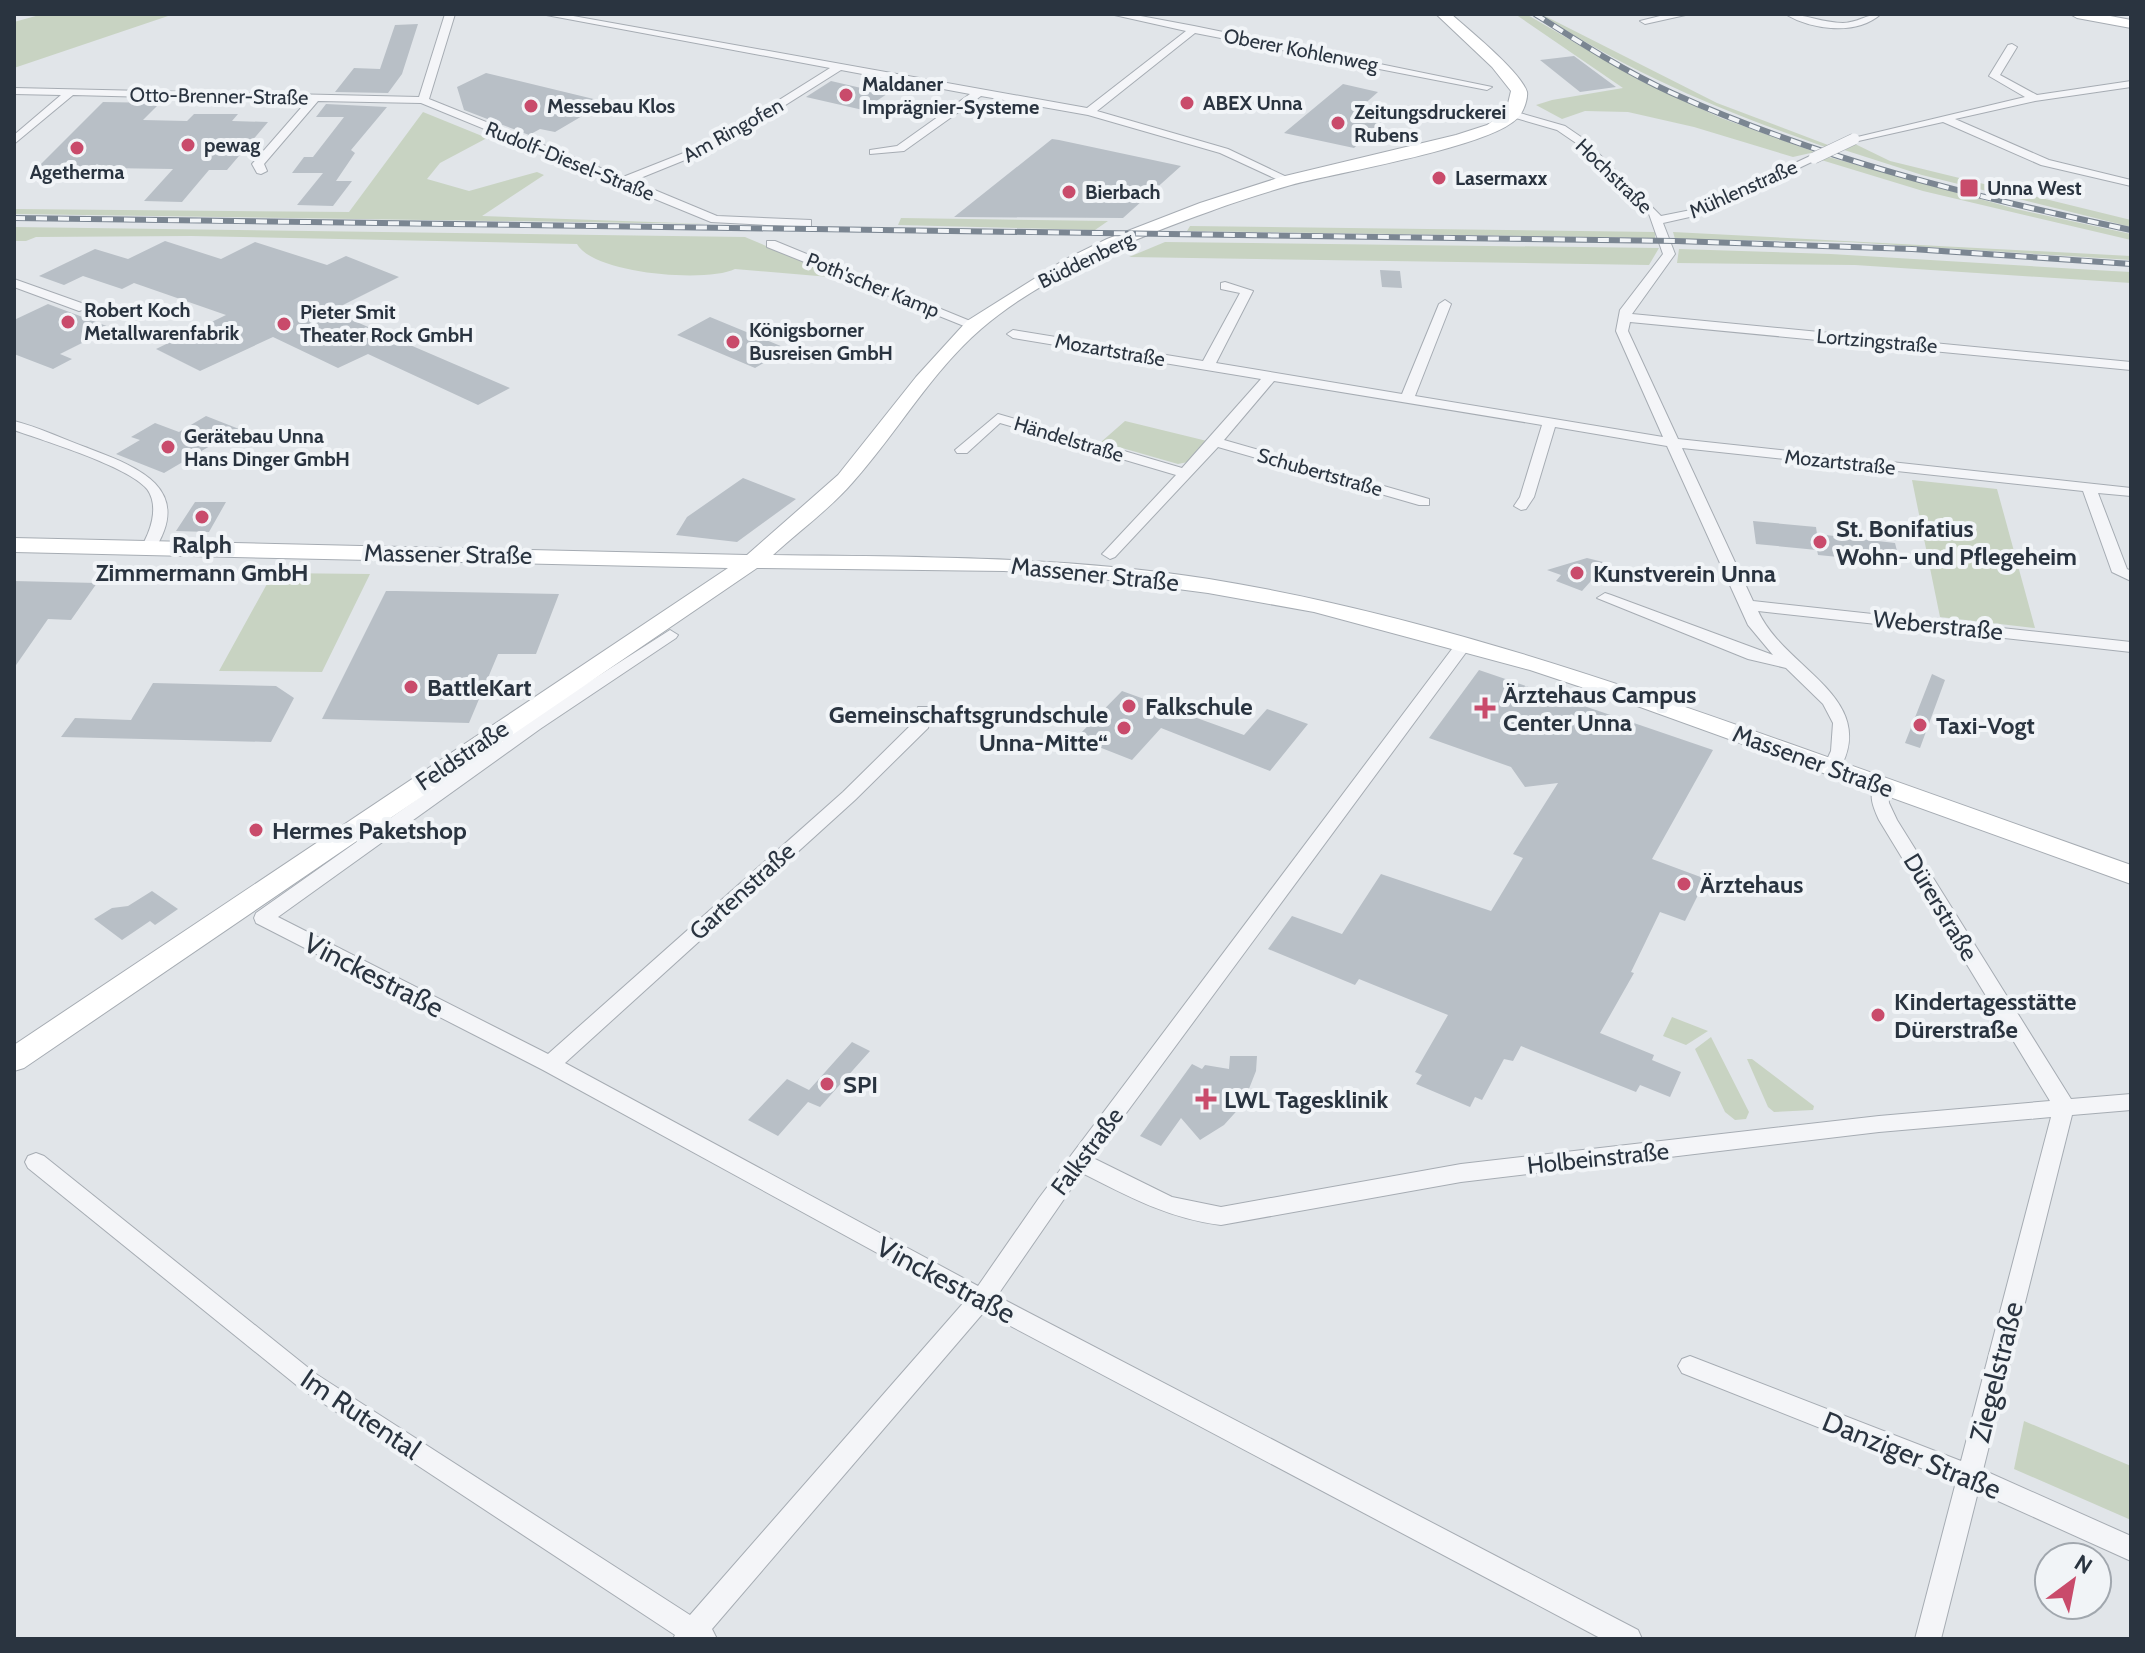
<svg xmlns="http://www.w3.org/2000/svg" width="2145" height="1653" viewBox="0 0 2145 1653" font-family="Cabin,sans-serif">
<rect width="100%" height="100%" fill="#e1e5e9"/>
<path fill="#c8d3c2" d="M43 14H174L14 68V22Z
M1515 14H1526L1639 80 1721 118 1815 152 1793 157 1694 127 1628 112 1585 111 1562 119 1536 105 1552 100 1623 88Z
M1541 14 1717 103 1828 145 1825 147C1725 112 1628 73 1541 14Z
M423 112 487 138 440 163 427 179 469 191 537 172 544 175 482 216 709 224 14 214V209L349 212Z
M1853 143 1890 161 2131 220V227L1922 175 1838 148Z
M1825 156 2016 209 2131 234V240L1923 191 1818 159Z
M901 218 1108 221 1095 230 898 225Z
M1190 226 1655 232V238L1187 231Z
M14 227 745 237 841 278 735 269C707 283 593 274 577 244L191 236 36 237 26 241H14Z
M1673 232 2131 256V260L1847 242 1675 239Z
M1165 242 1659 248 1649 265 1129 257Z
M1679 249 1831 254 2112 271 2131 272V283L1855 265 1677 263Z
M1125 421 1207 441 1188 462 1178 464 1101 442Z
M1912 480 1997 489 2035 628 1940 617Z
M273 573 370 574 322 672 219 671Z
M1672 1017 1708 1031 1686 1045 1663 1036Z
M1711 1037 1749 1112 1746 1119 1735 1120 1725 1112 1695 1049Z
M1747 1059H1752L1814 1106 1813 1110 1774 1112 1768 1107Z
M2024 1421 2131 1466V1520L2014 1469Z"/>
<path fill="#b8bfc6" d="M418 24 402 74 388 93 335 92 354 68 380 69 395 25Z
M1574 56 1616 87 1580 92 1540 60Z
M486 73 606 102 555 132 540 129 529 135 464 110 457 87Z
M831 81 887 94 863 110 806 97Z
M1343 84 1378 92 1360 108 1390 114 1354 148 1284 133Z
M103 102 160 103 143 120 187 121 194 114H238L232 121 268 122 227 170H209L182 202 144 201 173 169 38 167Z
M326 104 387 107 351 150 355 153 336 181H352L333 206 297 205 323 173H292L304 157H313L344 117H316Z
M1052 139 1059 140 1181 166 1123 218 954 217Z
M165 241 221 259 255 242 327 265 346 256 399 277 331 311 510 388 478 405 368 354 338 368 273 337 200 371 156 349 226 315 134 283 122 289 83 276 64 285 39 276 95 249 128 259Z
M1380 270 1400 271 1402 288 1382 287Z
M48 304 112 328 60 354 72 359 53 369 14 354V320Z
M710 317 788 349 755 368 677 335Z
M206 416 239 429 164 473 116 454 140 440 131 437 155 423 179 432Z
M743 478 796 499 737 542 676 535 687 517Z
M195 502H226L209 532 176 531Z
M1753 521 1816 527 1817 534 1895 543 1900 563 1818 555 1817 550 1756 544Z
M1587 558 1603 562 1599 572 1582 591 1556 581 1561 575 1547 570Z
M14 581 97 583 71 620 48 619 14 668Z
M386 591H396L559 594 536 654H498L469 723 322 719Z
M1479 670 1713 750 1652 859 1706 879 1685 921 1660 912 1631 972 1634 973 1600 1033 1654 1055 1652 1060 1681 1072 1670 1097 1640 1085 1636 1092 1521 1046 1513 1061 1504 1059 1482 1100 1475 1097 1470 1107 1416 1084 1422 1075 1415 1072 1448 1015 1359 979 1355 985 1268 949 1292 916 1342 934 1381 874 1491 911 1523 858 1513 854 1558 783 1525 787 1511 767 1429 738Z
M1932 674 1945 680 1920 748 1905 743Z
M153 683 276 686 294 698 271 742 61 737 75 718 131 720Z
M1122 691 1244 735 1267 709 1308 724 1270 771 1161 728 1132 760 1076 738Z
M152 891 178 909 155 925 150 921 122 940 94 919 112 908 128 906Z
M852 1042 870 1051 820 1107 808 1102 778 1136 748 1120 787 1079 809 1090Z
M1230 1056H1257L1256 1071 1243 1104 1224 1125 1200 1140 1181 1118 1161 1146 1140 1136 1192 1064 1202 1069 1205 1065 1229 1069Z"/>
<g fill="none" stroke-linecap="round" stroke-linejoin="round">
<defs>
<path id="street" d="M445 14H455L429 99 623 177 714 141 830 68 541 14H562L1087 108 1186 31 1110 14H1130L1194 26 1492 87 1487 90 1195 33 1097 111 1228 149 1291 179V183L1287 184 1220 153 1088 115 981 96 904 151 870 154V150L897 146 970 94 841 70 722 145 633 181 717 216 811 220V226L807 227 711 222 421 103 318 101 264 164 267 171 261 174 257 173 252 164 307 101 73 95 14 144V135L61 95 14 94V88L419 97Z
M1668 14H1690L1645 24 1640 21Z
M1785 14C1805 14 1823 23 1843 23 1857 23 1867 14 1881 14 1856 36 1812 30 1785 14Z
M2012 44 2017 47 2000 75 2037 95 2131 81V87L2035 101 1955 119 2049 160 2131 180V186L2041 165 1943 122 1854 142 1849 139 2025 97 1989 76 2008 45Z
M1513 111 1565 126 1584 139 1661 216 1696 209 1810 156 1820 158 1703 214 1663 223 1675 254 1632 314 2131 362V370L1630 322 1628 331 1678 439 2131 488V496L2098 493 2127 569 2131 571V581L2112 572 2083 491 1682 448 1753 601 2131 642V652L1758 611C1784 669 1882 698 1838 772L1832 774 1823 768 1831 751 1833 723 1823 704 1786 668 1748 659 1597 598 1605 593 1611 595 1773 655 1748 625 1667 446 1555 427 1534 497 1526 509 1521 510 1514 506 1520 497 1542 425 1274 381 1224 440 1429 499V505H1419L1218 447 1115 557 1110 559 1102 554 1105 551 1176 475 1000 423 967 453H957L955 450 998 414 1182 468 1261 379 1013 338 1007 334 1013 330 1203 361 1240 293 1221 289V283L1225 282 1253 291 1216 363 1402 394 1439 304 1445 300 1451 304 1415 396 1663 437 1616 331 1620 310 1663 254 1649 214 1576 143 1557 130 1509 116 1508 114Z
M767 241H775L980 325 969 328 767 247Z
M14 279 87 305 89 308 79 311 14 287Z
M14 421C38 427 61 438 85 447 135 466 196 487 153 552L148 554 140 549C150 533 160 507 147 489 128 466 44 441 14 430Z
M670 630 678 635 676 638 540 729 278 917 548 1054 843 792 914 722 918 707H930L932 711 928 728 855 800 565 1063 978 1286 1039 1198 1458 641H1470L1472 644 1470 647 1093 1158 1172 1197 1221 1207 1461 1164 1879 1116 2050 1101 1879 820C1873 807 1868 795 1875 782H1887L1889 803 1897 820 2071 1099 2131 1094V1110L2072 1115 1983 1470 2131 1536V1561L1978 1492 1941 1639H1915L1956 1482 1682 1373 1678 1366 1682 1359 1690 1356 1961 1461 2051 1117 1879 1132 1461 1182 1221 1225C1170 1219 1127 1196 1082 1173L997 1296 1638 1630 1642 1639H1602L984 1312 712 1629 717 1639H673L675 1635 300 1388 28 1168 25 1162 28 1156 36 1153 44 1156 316 1374 690 1615 965 1301 543 1070 256 923 254 918 256 913 528 721Z"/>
<path id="secondary" d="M1436 14H1451C1468 29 1521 72 1527 92 1528 98 1524 110 1520 115 1500 146 1334 173 1291 185 1264 193 1237 201 1211 211 1135 238 1042 276 981 329 931 372 897 433 853 482 830 509 799 531 773 555 919 557 1064 556 1209 579 1406 611 1597 675 1785 742 1901 783 2016 824 2131 865V884L1629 703 1530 670 1314 612 1208 593 1094 578 1004 571 757 568 24 1068 14 1071V1045L728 568 14 552V538L747 555 838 475 916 377 967 321 1064 260 1107 239 1200 203 1281 177 1456 135 1487 125 1506 112 1511 91 1492 67Z
M2070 14H2100L2131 20V28L2077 18Z"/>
</defs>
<use href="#street" stroke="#a6acb3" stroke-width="2"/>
<use href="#secondary" stroke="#a6acb3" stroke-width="2"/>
<use href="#street" fill="#f4f5f8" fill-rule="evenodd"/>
<use href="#secondary" fill="#fff" fill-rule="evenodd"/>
<defs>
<path id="rail" d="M1535 14C1579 42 1624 71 1672 93 1818 159 1974 197 2131 230
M14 218 1676 241 1912 249 2131 264"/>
</defs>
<use href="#rail" stroke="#7b8692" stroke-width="6"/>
<use href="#rail" stroke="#f1f4f7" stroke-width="4" stroke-dasharray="11" stroke-linecap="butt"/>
<defs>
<path id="street-bridge" d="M1814 158 1854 139"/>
</defs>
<use href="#street-bridge" stroke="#a6acb3" stroke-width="12" stroke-linecap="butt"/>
<use href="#street-bridge" stroke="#f4f5f8" stroke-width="11"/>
</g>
<g fill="#c94b6b" stroke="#f1f4f7" stroke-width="3">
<circle cx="846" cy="95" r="8"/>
<circle cx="1187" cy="103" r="8"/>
<circle cx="531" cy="106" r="8"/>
<circle cx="1338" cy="123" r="8"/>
<circle cx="188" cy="145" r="8"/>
<circle cx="77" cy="148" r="8"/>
<circle cx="1439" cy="178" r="8"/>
<rect x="1959" y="178" width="20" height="20" rx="4"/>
<circle cx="1069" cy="192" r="8"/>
<circle cx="68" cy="322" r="8"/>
<circle cx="284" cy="324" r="8"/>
<circle cx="733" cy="342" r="8"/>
<circle cx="168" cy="447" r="8"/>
<circle cx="202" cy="517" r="8"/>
<circle cx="1820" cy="542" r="8"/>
<circle cx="1577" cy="573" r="8"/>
<circle cx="411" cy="687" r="8"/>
<circle cx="1129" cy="706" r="8"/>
<path d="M1481 696h8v8h8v8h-8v8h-8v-8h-8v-8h8z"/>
<circle cx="1920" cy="725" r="8"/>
<circle cx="1124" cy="728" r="8"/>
<circle cx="256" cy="830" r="8"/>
<circle cx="1684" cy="884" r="8"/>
<circle cx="1878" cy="1015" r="8"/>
<circle cx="827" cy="1084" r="8"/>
<path d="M1202 1087h8v8h8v8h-8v8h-8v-8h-8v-8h8z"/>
</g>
<g text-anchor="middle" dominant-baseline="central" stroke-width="8" stroke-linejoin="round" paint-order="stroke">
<g font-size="20" fill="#2a3440" stroke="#f1f4f7">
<text transform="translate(1301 50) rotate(11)">Oberer Kohlenweg</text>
<text transform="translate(219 96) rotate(1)">Otto-Brenner-Straße</text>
<text transform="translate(733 130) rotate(-29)">Am Ringofen</text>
<text transform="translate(570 161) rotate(22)">Rudolf-Diesel-Straße</text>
<text transform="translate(1614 176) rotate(44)">Hochstraße</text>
<text transform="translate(1743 189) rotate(-24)">Mühlenstraße</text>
<text transform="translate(1086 260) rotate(-26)">Büddenberg</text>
<text transform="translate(873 285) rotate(22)">Poth'scher Kamp</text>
<text transform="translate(1877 341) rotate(5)">Lortzingstraße</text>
<text transform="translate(1110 350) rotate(10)">Mozartstraße</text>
<text transform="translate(1069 439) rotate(17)">Händelstraße</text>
<text transform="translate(1840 462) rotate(6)">Mozartstraße</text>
<text transform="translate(1320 472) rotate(16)">Schubertstraße</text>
</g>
<g font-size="20" font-weight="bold" fill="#2a3440" stroke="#f1f4f7" text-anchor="start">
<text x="862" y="84">Maldaner<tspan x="862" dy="23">Imprägnier-Systeme</tspan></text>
<text x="1203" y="103">ABEX Unna</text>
<text x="547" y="106">Messebau Klos</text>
<text x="1354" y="112">Zeitungsdruckerei<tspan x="1354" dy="23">Rubens</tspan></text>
<text x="204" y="145">pewag</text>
<text x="77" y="172" text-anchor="middle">Agetherma</text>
<text x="1455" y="178">Lasermaxx</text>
<text x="1987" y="188">Unna West</text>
<text x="1085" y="192">Bierbach</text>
<text x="84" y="310">Robert Koch<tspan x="84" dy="23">Metallwarenfabrik</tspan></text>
<text x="300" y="312">Pieter Smit<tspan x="300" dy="23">Theater Rock GmbH</tspan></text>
<text x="749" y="330">Königsborner<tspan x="749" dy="23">Busreisen GmbH</tspan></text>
<text x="184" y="436">Gerätebau Unna<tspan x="184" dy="23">Hans Dinger GmbH</tspan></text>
</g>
<g font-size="24" font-weight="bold" fill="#2a3440" stroke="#f1f4f7" text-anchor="start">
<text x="1836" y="528">St. Bonifatius<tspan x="1836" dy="28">Wohn- und Pflegeheim</tspan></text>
<text x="202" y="544" text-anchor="middle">Ralph<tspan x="202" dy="28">Zimmermann GmbH</tspan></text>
<text x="1593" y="573">Kunstverein Unna</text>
<text x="427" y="687">BattleKart</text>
<text x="1503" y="694">Ärztehaus Campus<tspan x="1503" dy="28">Center Unna</tspan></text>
<text x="1145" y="706">Falkschule</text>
<text x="1108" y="714" text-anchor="end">Gemeinschaftsgrundschule<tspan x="1108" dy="28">Unna-Mitte“</tspan></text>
<text x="1936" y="725">Taxi-Vogt</text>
<text x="272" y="830">Hermes Paketshop</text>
<text x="1700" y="884">Ärztehaus</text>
<text x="1894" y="1001">Kindertagesstätte<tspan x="1894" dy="28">Dürerstraße</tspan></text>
<text x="843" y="1084">SPI</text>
<text x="1224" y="1099">LWL Tagesklinik</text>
</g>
<g font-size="24" fill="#2a3440" stroke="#f1f4f7">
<text transform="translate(448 554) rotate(1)">Massener Straße</text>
<text transform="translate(1095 574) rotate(6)">Massener Straße</text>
<text transform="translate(1938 625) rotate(6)">Weberstraße</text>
<text transform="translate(462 755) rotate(-34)">Feldstraße</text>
<text transform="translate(1813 761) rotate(20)">Massener Straße</text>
<text transform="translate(742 891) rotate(-42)">Gartenstraße</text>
<text transform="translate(1941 907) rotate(59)">Dürerstraße</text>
<text transform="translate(1087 1151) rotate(-53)">Falkstraße</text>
<text transform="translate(1598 1158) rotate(-6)">Holbeinstraße</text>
</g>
<g font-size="28" fill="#2a3440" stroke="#f1f4f7">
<text transform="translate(374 975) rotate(27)">Vinckestraße</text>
<text transform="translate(946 1280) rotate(28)">Vinckestraße</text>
<text transform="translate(1996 1372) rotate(-76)">Ziegelstraße</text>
<text transform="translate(361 1414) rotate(34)">Im Rutental</text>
<text transform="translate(1912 1455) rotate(22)">Danziger Straße</text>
</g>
</g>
<rect width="2145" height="1653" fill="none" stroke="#2a3440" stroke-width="32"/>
<g transform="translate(2073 1581) rotate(32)"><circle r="38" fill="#f1f4f7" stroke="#a1a7ae" stroke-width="2"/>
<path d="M0-6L14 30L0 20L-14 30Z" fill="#c94b6b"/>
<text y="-12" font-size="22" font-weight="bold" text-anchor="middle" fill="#2a3440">N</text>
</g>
</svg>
